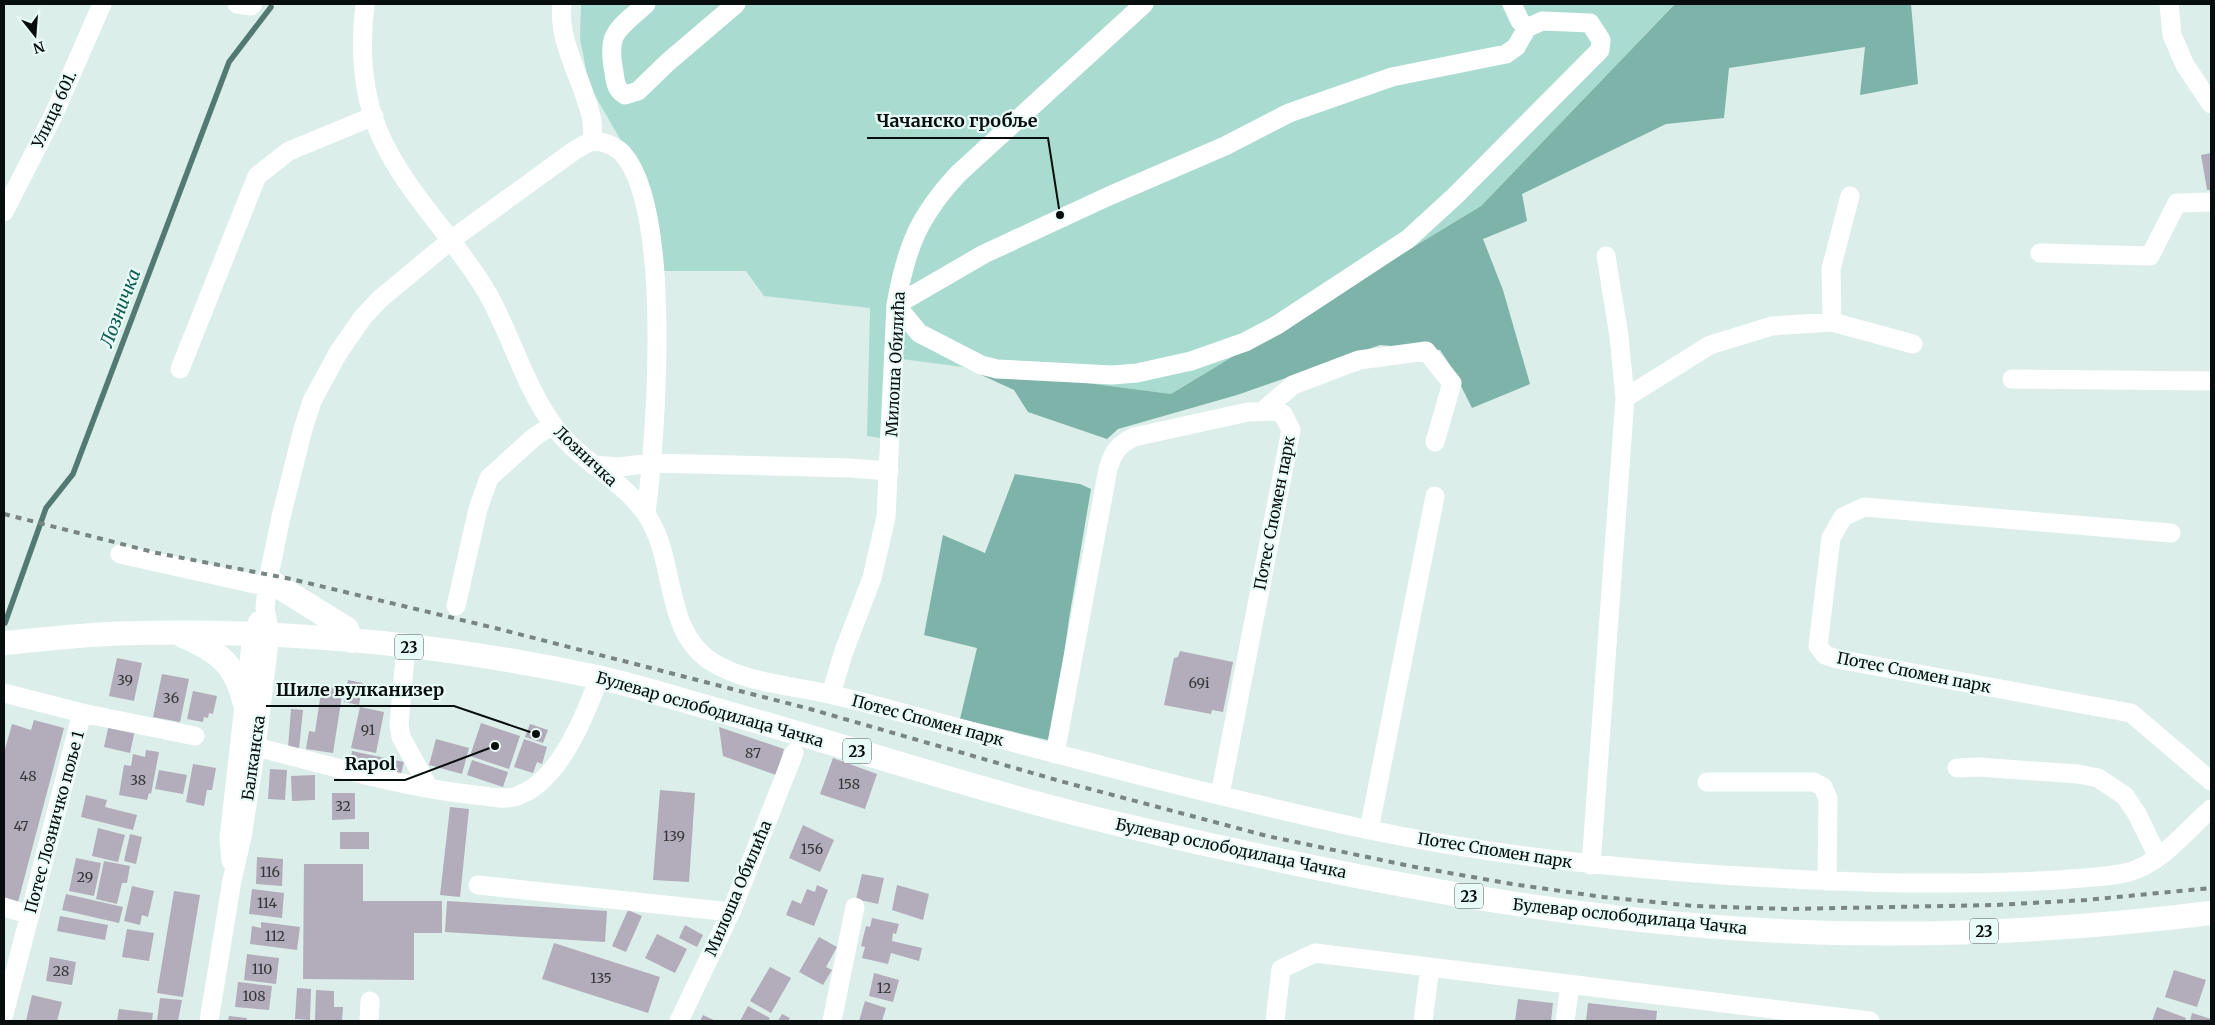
<svg xmlns="http://www.w3.org/2000/svg" width="2215" height="1025" viewBox="0 0 2215 1025" font-family="Merriweather,serif">
<rect width="100%" height="100%" fill="#dbeeea"/>
<path fill="#aadbd1" d="M581 4H1675L1481 206 1171 394 886 357 880 438 867 436 870 308 764 296 746 271H659L635 165 589 85 580 39Z"/>
<path fill="#7db3a8" d="M1675 4H1911L1918 84 1860 95 1865 47 1729 68 1724 118 1666 124 1522 194 1527 221 1483 239 1503 290 1530 384 1472 408 1452 368 1440 350 1380 345 1237 395 1118 429 1107 439 1028 412 1014 390 964 367 1171 394 1481 206Z
M1015 474 1080 484 1091 489 1069 619 1052 741 960 719 977 648 924 635 943 535 985 553Z"/>
<g fill="none" stroke-linecap="round" stroke-linejoin="round">
<path stroke="#537a72" stroke-width="5.5" d="M5 623 46 508 73 474 229 62 271 7"/>
</g>
<path fill="#b3acba" d="M2211 153V190H2207L2201 155Z
M1180 651 1233 662 1223 712 1212 710 1211 714 1164 705 1174 658 1178 657Z
M117 658 142 663 134 701 109 696Z
M162 674 189 679 180 722 153 717Z
M348 680 363 683 359 705 344 702Z
M322 686 343 689 333 753 306 749 309 731 315 732Z
M193 691 217 696 213 714 209 713 208 718 204 717 203 722 187 719Z
M360 707 384 712 376 753 351 748Z
M291 709 303 710 299 749 288 748Z
M34 720 64 728 18 902 4 898V753L12 724 31 730Z
M481 723 520 736 509 769 470 756Z
M109 724 135 730 130 753 104 747Z
M530 724 548 730 543 743 525 737Z
M719 727 784 749 776 775 723 756Z
M436 739 469 748 462 774 429 765Z
M524 739 547 747 542 764 537 762 533 773 514 767Z
M146 750 159 752 151 794 149 793 147 800 119 795 124 765 131 766 133 754 145 757Z
M352 751 404 762 401 774 350 764Z
M833 758 877 774 865 809 820 794Z
M472 760 508 772 503 787 467 775Z
M193 764 216 768 212 790H207L204 806 186 802Z
M270 769 287 770 285 800 268 799Z
M159 770 187 775 183 794 155 789Z
M315 775V800L292 801 291 776Z
M660 790 695 793 689 882 653 880Z
M332 793H355V819L332 820Z
M86 795 107 800 105 807 137 815 133 830 81 817Z
M450 807 469 809 460 897 440 895Z
M803 825 834 840 820 872 789 858Z
M98 828 125 835 118 862 92 856Z
M340 832H369V849H340Z
M130 834 142 837 136 864 124 861Z
M257 857 283 859 282 886 256 884Z
M76 858 101 863 94 896 69 891Z
M104 861 130 866 127 883H122L117 904 96 899Z
M304 864H363V901H442V933H414V980L303 979Z
M862 874 884 878 878 904 856 899Z
M817 885 828 890 814 926 786 915 792 900 801 904 807 889 815 892Z
M897 885 929 894 923 920 892 910Z
M132 886 154 891 148 917 142 915 140 925 124 921Z
M252 889 284 893 282 918 249 914Z
M174 891 200 895 183 997 157 993Z
M66 894 123 907 119 923 62 910Z
M447 901 607 911 605 942 445 932Z
M628 910 642 916 626 952 612 946Z
M60 916 108 925 105 940 57 931Z
M872 918 899 924 896 934 893 933 892 941 922 948 919 961 891 953 888 964 862 958 865 947 861 946 866 926 870 927Z
M261 922 300 927 297 950 250 944 252 926 261 928Z
M685 925 703 935 697 947 679 938Z
M127 929 154 933 149 961 122 957Z
M657 934 687 949 675 973 645 958Z
M819 937 837 947 826 967 832 970 823 985 799 972Z
M554 943 660 977 648 1013 542 979Z
M247 954 279 958 276 984 244 980Z
M50 957 76 962 72 985 46 981Z
M770 967 791 978 771 1013 750 1001Z
M2174 970 2206 980 2197 1007 2165 997Z
M874 973 899 980 893 1002 869 996Z
M238 982 272 986 269 1010 235 1007Z
M297 988 311 989 310 1020 295 1019Z
M316 990 334 991V1007H343L342 1021H315Z
M32 995 62 1002 57 1021H26Z
M160 998 182 1000 178 1021H157Z
M1518 999 1553 1003 1551 1021H1515Z
M865 1001 886 1008 882 1021H859Z
M1588 1003 1657 1011 1656 1021H1586Z
M748 1006 770 1018 768 1021H740Z
M2157 1007 2186 1018 2185 1021H2152Z
M119 1009 153 1013 152 1021H117Z
M2192 1013 2211 1019 2210 1021H2190Z
M782 1014 790 1018 788 1021H778Z
M703 1015 716 1021H700Z
M229 1016 247 1018 246 1021H228Z"/>
<g fill="none" stroke-linecap="round" stroke-linejoin="round">
<path stroke="#fff" stroke-width="19" d="M237 4 251 6 253 4
M365 4C360 45 362 91 378 130 403 191 455 237 488 294 512 337 526 390 556 429 582 463 625 481 648 517 677 563 663 631 712 662 744 682 787 685 824 693 858 700 892 710 925 719 1071 758 1218 797 1365 829 1483 854 1603 867 1723 875 1789 879 1854 883 1920 883 1971 883 2021 883 2071 879 2091 877 2110 877 2129 872 2163 862 2185 831 2211 809
M562 4C557 44 585 82 592 121 593 127 592 134 593 140
M646 4C618 30 606 31 614 72 615 81 616 90 625 95L638 91 668 62 736 4
M1512 4 1520 21 1527 28
M2169 4 2172 35 2185 65 2211 104
M1542 21 1590 23 1601 40 1600 50 1455 196 1408 239 1277 325 1245 342 1191 361 1137 373 1112 375 997 369 981 365 919 333 896 305 984 254 1109 196 1225 146 1289 113 1392 77 1506 54 1516 47 1527 28Z
M4 212 53 116 102 4
M2040 253 2150 256 2177 203 2211 202
M1606 256 1619 336 1625 398
M1832 322 1831 269 1850 196
M180 369 257 176 289 151 374 116
M2012 379 2211 381
M1264 410 1293 385 1359 360 1426 351 1452 383 1435 442
M593 465 619 467 652 463 850 468 889 471
M2171 533 1864 507 1843 517 1831 538 1818 646 1825 655 1837 659 2131 713 2211 781
M120 554 268 587
M456 606 478 509 489 478 533 438 552 425
M406 647 399 724 401 737 429 788
M4 693 82 713
M831 694 844 651 872 578 886 517 896 305C906 248 918 217 958 174L1144 4
M256 747C328 765 400 787 475 795 488 796 504 801 517 796 559 782 585 716 599 678
M1055 754 1108 469C1113 452 1118 445 1134 437L1248 412 1275 411 1283 414 1291 430 1220 795
M1957 768 1978 767 2078 774 2098 778 2125 796 2137 814 2158 857
M1707 782H1814L1823 787 1828 799 1827 881
M1369 830 1435 496
M231 861 229 838 252 635 258 621
M1591 865 1625 398 1710 345 1772 326 1832 322 1913 344
M478 885 731 912
M4 907 30 915
M4 1014 82 713 195 736
M209 1021 232 880 242 837 256 747 270 635 265 608 268 580 281 517 303 429 312 401 338 353 363 317 380 299 451 240 575 150 593 140C604 142 615 145 623 154 673 211 656 438 646 513
M369 1021 370 1001
M679 1021 731 912 794 753
M832 1021 855 907
M1275 1021 1281 969 1315 953 1870 1021
M1423 1021 1430 967
M1565 1021 1570 985"/>
<path stroke="#fff" stroke-width="24" d="M268 580 347 629 352 641
M183 636C220 652 235 664 245 704
M4 643C49 639 93 633 139 633 292 630 448 645 597 677 638 686 677 699 717 710 850 747 983 792 1118 824 1315 870 1515 912 1717 927 1881 940 2048 933 2211 913"/>
<path stroke="#788583" stroke-width="4" stroke-dasharray="6 6" stroke-linecap="butt" d="M4 514 157 553 291 579 499 629 810 709 1060 781 1267 836 1410 866 1512 884 1603 897 1694 906 1788 909 1996 905 2086 900 2211 888"/>
</g>
<g text-anchor="middle" dominant-baseline="central" stroke-width="4.5" stroke-linejoin="round" paint-order="stroke">
<g font-size="14" fill="#333638">
<text x="125" y="680">39</text>
<text x="1199" y="683">69i</text>
<text x="171" y="698">36</text>
<text x="368" y="730">91</text>
<text x="753" y="753">87</text>
<text x="28" y="776">48</text>
<text x="138" y="780">38</text>
<text x="849" y="784">158</text>
<text x="343" y="806">32</text>
<text x="21" y="826">47</text>
<text x="674" y="836">139</text>
<text x="812" y="849">156</text>
<text x="270" y="872">116</text>
<text x="85" y="877">29</text>
<text x="267" y="903">114</text>
<text x="275" y="936">112</text>
<text x="262" y="969">110</text>
<text x="61" y="971">28</text>
<text x="601" y="978">135</text>
<text x="884" y="988">12</text>
<text x="254" y="996">108</text>
</g>
<g fill="#e8fbf7" stroke="#4b5553" stroke-width="1">
<rect x="395" y="634.5" width="28" height="25" rx="4"/>
<rect x="843" y="738.5" width="28" height="25" rx="4"/>
<rect x="1455" y="883.5" width="28" height="25" rx="4"/>
<rect x="1970" y="918.5" width="28" height="25" rx="4"/>
</g>
<g font-size="15" font-weight="bold" fill="#080e0d">
<text x="409" y="647">23</text>
<text x="857" y="751">23</text>
<text x="1469" y="896">23</text>
<text x="1984" y="931">23</text>
</g>
<g font-size="16" fill="#080e0d" stroke="#e8fbf7">
<text transform="translate(54 109) rotate(-65)">Улица 601.</text>
<text transform="translate(895 364) rotate(-87)">Милоша Обилића</text>
<text transform="translate(586 456) rotate(43)">Лозничка</text>
<text transform="translate(1274 513) rotate(-79)">Потес Спомен парк</text>
<text transform="translate(1914 672) rotate(11)">Потес Спомен парк</text>
<text transform="translate(710 709) rotate(16)">Булевар ослободилаца Чачка</text>
<text transform="translate(928 720) rotate(15)">Потес Спомен парк</text>
<text transform="translate(253 758) rotate(-82)">Балканска</text>
<text transform="translate(54 822) rotate(-75)">Потес Лозничко поље 1</text>
<text transform="translate(1231 848) rotate(12)">Булевар ослободилаца Чачка</text>
<text transform="translate(1495 850) rotate(9)">Потес Спомен парк</text>
<text transform="translate(738 888) rotate(-67)">Милоша Обилића</text>
<text transform="translate(1630 916) rotate(6)">Булевар ослободилаца Чачка</text>
</g>
<g font-size="18" font-style="italic" fill="#115c51" stroke="#e8fbf7">
<text transform="translate(120 308) rotate(-69)">Лозничка</text>
</g>
</g>
<path fill="none" stroke="#080e0d" stroke-width="2" d="M1060 215L1048 138H867M536 734L454 706H266M495 746L405 780H334"/>
<g fill="#080e0d" stroke="#e8fbf7" stroke-width="2">
<circle cx="1060" cy="215" r="5"/>
<circle cx="536" cy="734" r="5"/>
<circle cx="495" cy="746" r="5"/>
</g>
<g font-size="18" text-anchor="middle" font-weight="bold" fill="#080e0d" stroke="#e8fbf7" stroke-width="4.5" stroke-linejoin="round" paint-order="stroke">
<text x="957" y="127">Чачанско гробље</text>
<text x="360" y="696">Шиле вулканизер</text>
<text x="370" y="770">Rapol</text>
</g>
<rect width="2215" height="1025" fill="none" stroke="#080e0d" stroke-width="10"/>
<g transform="translate(35 35) rotate(163)" stroke="#e8fbf7" stroke-width="4" paint-order="stroke">
<path d="M0-4L9 19L0 12L-9 19Z" fill="#080e0d"/>
<text y="-8" font-size="14" font-weight="bold" text-anchor="middle" fill="#080e0d">N</text>
</g>
</svg>
